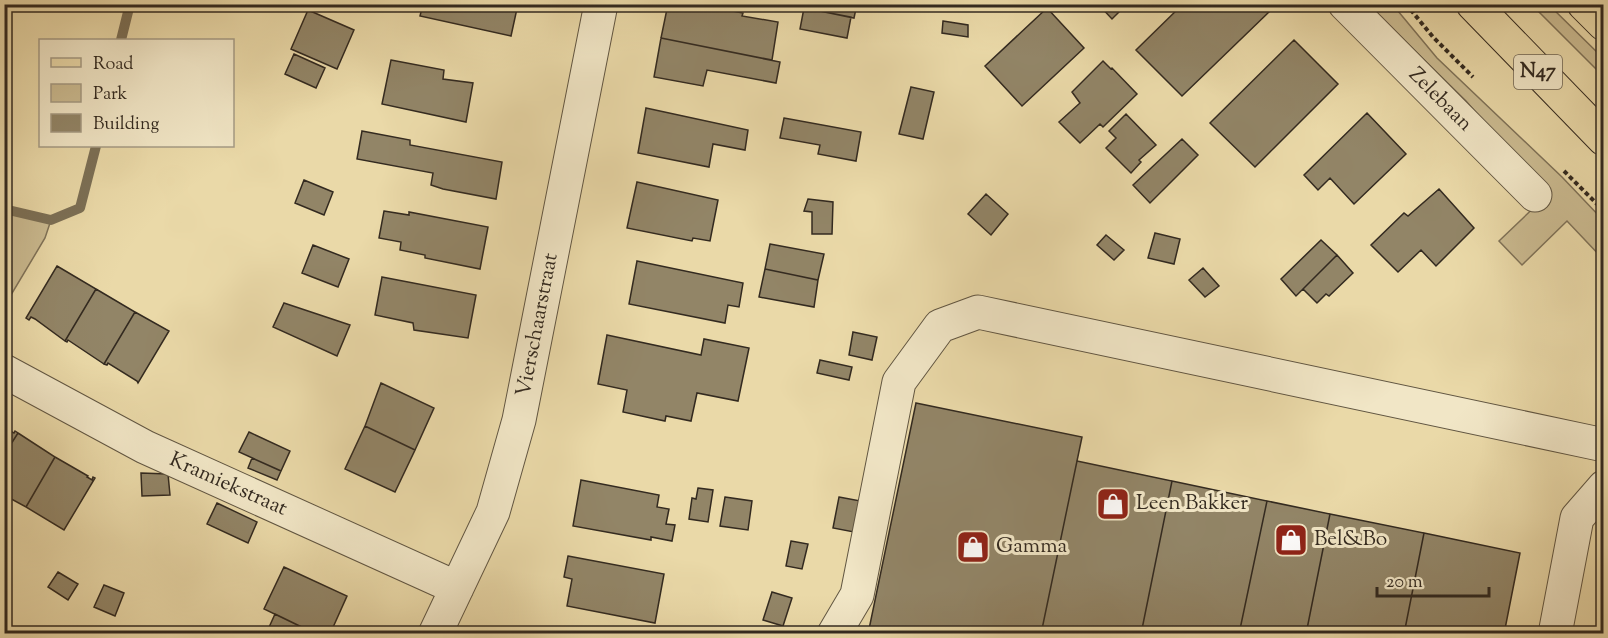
<svg xmlns="http://www.w3.org/2000/svg" width="1608" height="638" viewBox="0 0 1608 638" font-family="'Sorts Mill Goudy',serif">
<rect width="100%" height="100%" fill="#ead9a8"/>
<filter id="stains"><feTurbulence type="fractalNoise" baseFrequency=".00333" numOctaves="4"/><feColorMatrix values="0 0 0 0 .2 0 0 0 0 .09 0 0 0 0 .02 0 0 0 .5 -.17"/></filter>
<radialGradient id="worn" r=".72"><stop offset=".6" stop-color="#630" stop-opacity="0"/><stop offset="1" stop-color="#630" stop-opacity=".3"/></radialGradient>
<path fill="#cbbb91" stroke="#7f7258" stroke-width="1.5" d="M1368 5H1393L1437 58 1562 177 1603 220V259L1567 221 1522 265 1499 241 1545 197 1494 133 1466 101Z
M1532 5H1549L1603 58V76Z
M5 209 51 220 45 238 5 305Z"/>
<g fill="none" stroke-linecap="round" stroke-linejoin="round">
<path stroke="#7c7056" stroke-width="10" d="M121 40 130 4
M4 209 51 220 80 208 96 146"/>
</g>
<path fill="#928567" stroke="#332a20" stroke-width="1.5" d="M423 4H518L511 36 420 16Z
M668 4H696L743 13 742 16 778 22 772 60 661 38Z
M786 4H857L854 18Z
M1098 4H1127L1112 19Z
M1183 4H1262L1269 12 1182 96 1136 50Z
M804 8 851 17 847 38 800 29Z
M1047 8 1084 48 1022 106 985 66Z
M308 10 354 30 337 69 291 49Z
M943 21 968 25V37L942 33Z
M661 38 780 62 776 83 707 70 703 86 654 77Z
M1294 40 1338 84 1255 167 1210 123Z
M294 54 325 68 316 88 285 74Z
M391 60 444 70 443 79 473 83 466 122 382 104Z
M1103 61 1111 69 1112 68 1137 94 1103 127 1100 124 1080 143 1059 122 1080 103 1072 92Z
M911 87 934 92 923 139 899 134Z
M646 108 748 130 745 150 713 144 709 167 638 153Z
M1367 113 1406 154 1354 204 1330 178 1318 190 1304 175Z
M1126 114 1156 145 1139 160 1141 162 1131 173 1106 148 1116 138 1109 131Z
M784 118 861 132 856 161 818 154 820 145 780 138Z
M362 131 410 140V145L502 162 496 199 443 189 431 185 433 173 357 159Z
M1182 139 1198 155 1150 203 1133 185Z
M304 180 333 192 324 215 295 203Z
M637 182 718 200 710 241 693 238 692 241 627 228Z
M1439 189 1474 228 1436 266 1421 250 1398 272 1371 245 1404 213 1408 216Z
M986 194 1008 214 991 235 968 214Z
M808 199 833 202 832 234H812V212L804 211Z
M384 211 409 215V212L488 227 480 269 425 258V255L400 250 401 242 379 238Z
M1155 233 1180 239 1174 264 1148 258Z
M1106 235 1124 250 1114 260 1097 245Z
M1321 240 1337 255 1296 296 1281 279Z
M770 244 824 254 818 280 765 269Z
M313 245 349 259 338 287 302 273Z
M1337 255 1353 273 1329 296 1326 294 1317 303 1303 289Z
M637 261 743 283 739 307 728 305 725 323 629 304Z
M57 266 96 289 65 341 35 319 31 317 29 320 26 318Z
M1203 268 1219 286 1205 297 1189 280Z
M765 269 818 280 814 307 759 297Z
M382 277 476 295 468 338 414 330 413 323 375 315Z
M96 289 135 312 104 364 68 340 67 342 65 341Z
M284 303 350 325 337 356 273 327Z
M135 312 169 331 138 383 137 381 108 363 107 365 104 364Z
M853 332 877 337 872 360 849 355Z
M607 335 701 355 704 339 749 348 738 401 697 393 691 421 666 416 665 421 623 412 627 390 598 384Z
M820 360 852 367 849 380 817 373Z
M381 383 434 408 415 450 365 426Z
M916 403 1082 437 1041 634H868Z
M365 426 415 450 395 492 345 469Z
M4 428 14 433 15 431 18 433 4 455Z
M249 432 290 451 281 471 239 452Z
M18 433 55 457 26 507 4 495V455Z
M55 457 88 476 87 477 92 480 93 477 95 478 64 530 26 507Z
M252 458 281 471 277 480 248 468Z
M1077 461 1172 481 1141 634H1041Z
M141 473 168 474 170 495 142 496Z
M581 480 659 495 657 507 669 509 666 524 675 525 672 541 651 537V540L573 526Z
M1172 481 1267 501 1239 634H1141Z
M698 488 713 490 708 522 689 519 692 498 696 499Z
M725 497 752 501 748 530 720 526Z
M839 497 866 502 859 533 833 528Z
M1267 501 1330 514 1306 634H1239Z
M217 503 257 522 248 543 207 524Z
M1330 514 1424 533 1404 634H1306Z
M1424 533 1520 553 1504 634H1404Z
M791 541 808 544 802 569 786 566Z
M568 556 664 574 655 623 567 606 572 579 564 577Z
M284 567 347 596 330 634H316L264 609Z
M58 572 78 584 68 600 48 587Z
M104 585 124 593 115 616 94 607Z
M772 592 792 598 783 626 763 620Z
M275 614 316 634H266Z"/>
<g fill="none" stroke-linecap="round" stroke-linejoin="round">
<defs>
<path id="minor" d="M1345 4 1535 195
M4 371 145 447 457 588
M435 634 493 512 519 420 601 4
M834 634 857 595 899 382 940 326 978 312 1604 445
M1555 634 1577 518 1604 487"/>
<path id="major" d="M1473 4 1604 139
M1584 4 1604 24"/>
</defs>
<use href="#minor" stroke="#615642" stroke-width="35"/>
<use href="#major" stroke="#332a20" stroke-width="35"/>
<path stroke="#332a20" stroke-width="4" stroke-dasharray="4.5 3" stroke-linecap="butt" d="M1406 4 1433 37 1473 77
M1564 171 1604 211"/>
<use href="#minor" stroke="#f1e6c6" stroke-width="33"/>
<use href="#major" stroke="#ead9a8" stroke-width="33"/>
</g>
<defs>
<symbol id="shop-square" viewBox="-11 -11 22 22"><rect x="-9" y="-9" width="18" height="18" rx="4" fill="#8f2418" stroke="#f1e6c6"/><path d="M-5-2.5h2.3a2.7 3.5 0 0 1 5.4 0H5L5.5 6h-11ZM-1.5-2.5h3a1.5 2.3 0 0 0-3 0Z" fill="#fff"/></symbol>
</defs>
<g fill-rule="evenodd">
<use href="#shop-square" x="1094" y="485" width="38" height="38"/>
<use href="#shop-square" x="1272" y="521" width="38" height="38"/>
<use href="#shop-square" x="954" y="528" width="38" height="38"/>
</g>
<g text-anchor="middle" dominant-baseline="central" stroke-width="6" stroke-linejoin="round" paint-order="stroke">
<rect fill="#f1e6c6" stroke="#6c6252" stroke-width="1.5" x="1514" y="55" width="48" height="34" rx="4.5"/>
<g font-size="20" font-weight="bold" fill="#332a20">
<text x="1538" y="72">N47</text>
</g>
<g font-size="21" fill="#332a20" stroke="#f1e6c6">
<text transform="translate(1440 100) rotate(45)">Zelebaan</text>
<text transform="translate(538 325) rotate(-79)">Vierschaarstraat</text>
<text transform="translate(228 485) rotate(24)">Kramiekstraat</text>
</g>
<g font-size="21" fill="#332a20" stroke="#f1e6c6" text-anchor="start">
<text x="1136" y="504">Leen Bakker</text>
<text x="1314" y="540">Bel&amp;Bo</text>
<text x="996" y="547">Gamma</text>
</g>
</g>
<rect width="1608" height="638" fill="none" stroke="#ead9a8" stroke-width="24"/>
<rect x="6" y="6" width="1596" height="626" fill="none" stroke="#332a20" stroke-width="3"/>
<rect x="12" y="12" width="1584" height="614" fill="none" stroke="#332a20" stroke-width="1.5"/>
<rect x="39" y="39" width="195" height="108" fill="#f1e6c6" stroke="#a59b84" stroke-width="1.5"/>
<rect x="51" y="58" width="30" height="9" fill="#ead9a8" stroke="#a59b84" stroke-width="1.5"/>
<text x="93" y="69" font-size="18" fill="#332a20">Road</text>
<rect x="51" y="84" width="30" height="18" fill="#cbbb91" stroke="#a59b84" stroke-width="1.5"/>
<text x="93" y="99" font-size="18" fill="#332a20">Park</text>
<rect x="51" y="114" width="30" height="18" fill="#928567" stroke="#a59b84" stroke-width="1.5"/>
<text x="93" y="129" font-size="18" fill="#332a20">Building</text>
<path d="M1377 587v9h112v-9" fill="none" stroke="#332a20" stroke-width="3"/>
<text x="1386" y="587" font-size="18" fill="#332a20" stroke="#f1e6c6" stroke-width="4.5" paint-order="stroke">20 m</text>
<rect width="100%" height="100%" filter="url(#stains)"/>
<rect width="100%" height="100%" fill="url(#worn)"/>
</svg>
